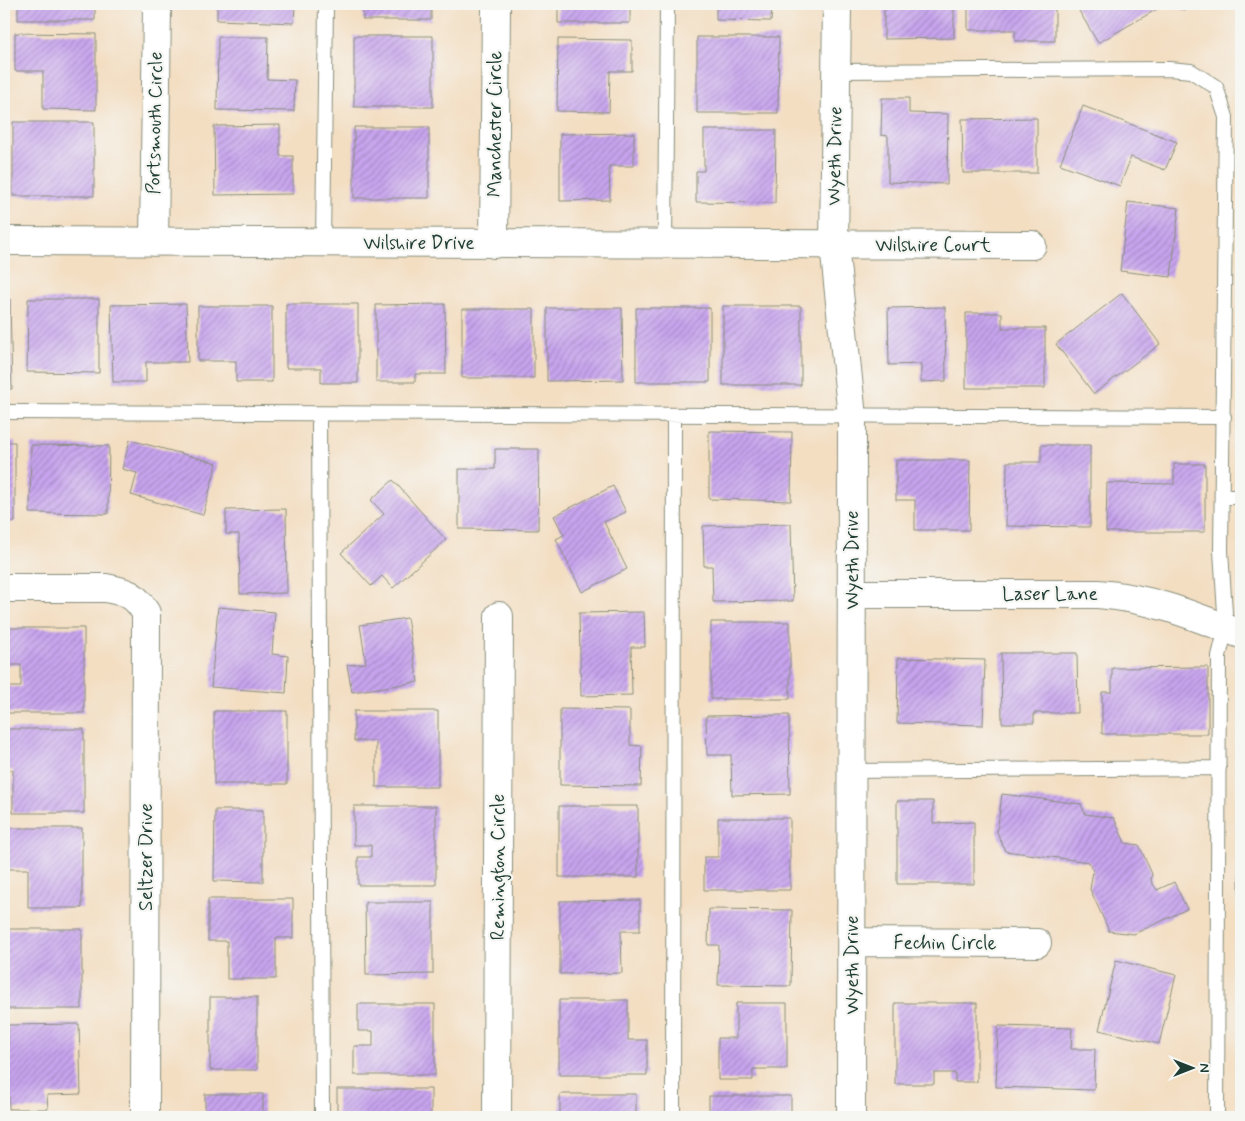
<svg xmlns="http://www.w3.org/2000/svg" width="1245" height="1121" viewBox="0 0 1245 1121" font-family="Mynerve,sans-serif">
<defs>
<pattern id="building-hatch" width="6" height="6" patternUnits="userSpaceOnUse" patternTransform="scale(1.25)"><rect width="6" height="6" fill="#c8a4ee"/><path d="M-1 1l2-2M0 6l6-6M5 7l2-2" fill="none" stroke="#a287c2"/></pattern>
</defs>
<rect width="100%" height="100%" fill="#f6f6f2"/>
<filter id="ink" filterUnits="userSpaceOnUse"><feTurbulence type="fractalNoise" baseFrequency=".02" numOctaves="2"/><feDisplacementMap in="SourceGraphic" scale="10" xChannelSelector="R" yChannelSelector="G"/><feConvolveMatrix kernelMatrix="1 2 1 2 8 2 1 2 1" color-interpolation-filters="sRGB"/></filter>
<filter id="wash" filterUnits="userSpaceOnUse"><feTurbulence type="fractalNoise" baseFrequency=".0096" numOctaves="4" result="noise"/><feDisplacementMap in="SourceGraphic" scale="20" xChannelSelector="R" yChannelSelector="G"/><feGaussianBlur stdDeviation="1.12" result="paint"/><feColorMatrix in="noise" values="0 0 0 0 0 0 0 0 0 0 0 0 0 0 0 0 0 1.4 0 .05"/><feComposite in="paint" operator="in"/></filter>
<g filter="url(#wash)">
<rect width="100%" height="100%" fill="#f3dec2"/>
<g id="blocks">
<path fill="url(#building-hatch)" d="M18 4H95V20H18Z
M217 4H295L294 23 217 20Z
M363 4H431V20H363Z
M558 4H630V23H558Z
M716 4H772L771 21 716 20Z
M884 4H954V38L884 39Z
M968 4H1055V41H1015V30H968Z
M1075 4H1166L1098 43Z
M1168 4H1187L1184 10Z
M15 33 96 34V110L43 109V71H15Z
M354 36H433V107H354Z
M218 37H268L267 79 295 80 294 111 217 110Z
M697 37H779L778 113H697Z
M558 39 632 40V71H610L609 112 557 111Z
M882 98H909V113L948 114 947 184 888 182V136L881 135Z
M1083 106 1177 142 1165 170 1131 157 1120 186 1060 164Z
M1037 118V173H963L962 119Z
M13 122H94V196H13Z
M280 125V156H293V194L215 195 214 126Z
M354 127H429V198H354Z
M704 130H776L775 203 696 202V171H704Z
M634 133V166H609L610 200 560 201V134Z
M1128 202 1179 208 1171 277 1120 271Z
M1122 293 1160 344 1094 394 1056 344Z
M4 299H10L12 389H4Z
M28 299H99V373L27 372Z
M186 304 188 362H146V382H113L111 305Z
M286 304H358V383H321V368H286Z
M445 304 446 374H415V382H376V305Z
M198 306H272V382H236V361H198Z
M723 306H801V385H723Z
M945 307 946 381 921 382V364L889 365 888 308Z
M547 308H622L623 380 547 381Z
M636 308H710V382H636Z
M462 309H534V378H462Z
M966 313H1002V328H1045V388H966Z
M709 431 792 432 791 501 709 499Z
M130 440 217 463 203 515 131 495 137 473 122 469Z
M4 442H15V522L4 523Z
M31 445 109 446 108 514 30 513Z
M1041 445H1090V527L1006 526 1007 462H1041Z
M495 449H539L538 530 459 529V469H495Z
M896 460H970L969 530H915V500H896Z
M1174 464H1205V532H1106L1107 483 1174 484Z
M393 480 446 540 393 588 382 576 371 586 341 553 384 514 371 500Z
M613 486 626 512 604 522 627 569 582 592 556 539 564 535 554 516Z
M286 509 287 593 240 594 239 534H226V510Z
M791 524 793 601 713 602 712 566H704L703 526Z
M218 607 275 612 272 654 288 656 286 693 211 687Z
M644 612 645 647H631L632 695 581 696 579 613Z
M407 618 418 682 352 692 347 665 366 663 360 625Z
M711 622H790V699H711Z
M4 628H84V713H4V687H21V665H4Z
M1001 653H1077L1078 713H1034V723H1002Z
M898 658 985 660 983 725 897 723Z
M1208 667V734H1102V692H1112V668Z
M560 709 630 710V745L642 746 641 786 560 785Z
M214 711H287V784H214Z
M354 711H438V787H376V741H354Z
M789 715 790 794 732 795 731 755H707L706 716Z
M4 729H84V813H13V770H4Z
M1002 794 1081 804 1085 814 1114 818 1125 843 1139 845 1152 874 1151 881 1157 890 1174 882 1187 909 1134 934 1109 931 1090 889 1093 871 1089 862 1005 851 997 832Z
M897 801H933V823L974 822V884H897Z
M354 806H436V885H358V857H371V845H354Z
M559 806H638V877H559Z
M215 810H263V882L214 881Z
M718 818H790V890H704V857H718Z
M4 828H82V908H28V869H4Z
M1239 865H1241V893H1239Z
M208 899H293V938H276V979H227V941H208Z
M640 900V931H621L622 973 560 974V901Z
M365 902H433V974L366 975Z
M709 909 792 910 791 986 718 985 719 945H708Z
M4 929H82V1009H5Z
M1116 960 1176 975 1159 1044 1099 1030Z
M210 997H257V1070H210Z
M559 1000H628V1040H647V1075H559Z
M736 1003H787V1069H753V1080H718V1038H736Z
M895 1003H977V1082H955V1073H934V1084H895Z
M358 1004H435V1075H354V1046H373V1031H358Z
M79 1024 81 1094 47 1095 48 1109H9L8 1025Z
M998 1026 1072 1028 1071 1049H1095L1094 1090 996 1087Z
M337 1089H431V1117H337Z
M205 1094H263V1117H205Z
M560 1094H636V1117H560Z
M709 1096H791V1117H709Z"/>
</g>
</g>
<g filter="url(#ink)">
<use href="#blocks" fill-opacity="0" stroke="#898e7b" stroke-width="1"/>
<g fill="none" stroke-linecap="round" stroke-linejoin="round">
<defs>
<path id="lane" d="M836 71 1169 69 1191 71 1216 87 1226 117 1221 551 1226 628 1219 656 1217 1117
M323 243 326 4
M665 245 667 4
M4 412 1224 417
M319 414 322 1117
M1222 497H1241
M852 771 1219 768
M673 1117 674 416"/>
<path id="street" d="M837 4 834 245 852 417 851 1117
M4 241 1032 245
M154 242 157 4
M494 244 496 4
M4 588H106C127 592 135 594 146 613L145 1117
M852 594H1098C1151 598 1192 615 1241 634
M852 942 1037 943
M497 1117 499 616"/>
</defs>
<use href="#lane" stroke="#898e7b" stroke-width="16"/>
<use href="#street" stroke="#898e7b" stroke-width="30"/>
<use href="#lane" stroke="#fff" stroke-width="14"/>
<use href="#street" stroke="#fff" stroke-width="28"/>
</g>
</g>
<g text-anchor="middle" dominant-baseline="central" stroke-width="4.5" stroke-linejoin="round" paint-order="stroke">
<g font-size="19" fill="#1f3d34" stroke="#f6f6f2">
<text transform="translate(155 123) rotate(-89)">Portsmouth Circle</text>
<text transform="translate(495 124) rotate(-90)">Manchester Circle</text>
<text transform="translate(835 156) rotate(-89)">Wyeth Drive</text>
<text x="419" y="243">Wilshire Drive</text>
<text x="933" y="245">Wilshire Court</text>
<text transform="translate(852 560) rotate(-90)">Wyeth Drive</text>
<text x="1050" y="594">Laser Lane</text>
<text transform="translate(146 857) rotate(-90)">Seltzer Drive</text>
<text transform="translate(498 867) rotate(-90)">Remington Circle</text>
<text x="945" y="943">Fechin Circle</text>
<text transform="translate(852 965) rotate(-90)">Wyeth Drive</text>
</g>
</g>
<rect width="1245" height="1121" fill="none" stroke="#f6f6f2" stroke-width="20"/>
<g transform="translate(1192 1068) rotate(90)" stroke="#f6f6f2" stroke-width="4" paint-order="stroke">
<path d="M0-4L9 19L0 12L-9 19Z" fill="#1f3d34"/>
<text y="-8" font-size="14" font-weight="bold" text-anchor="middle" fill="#1f3d34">N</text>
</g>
</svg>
